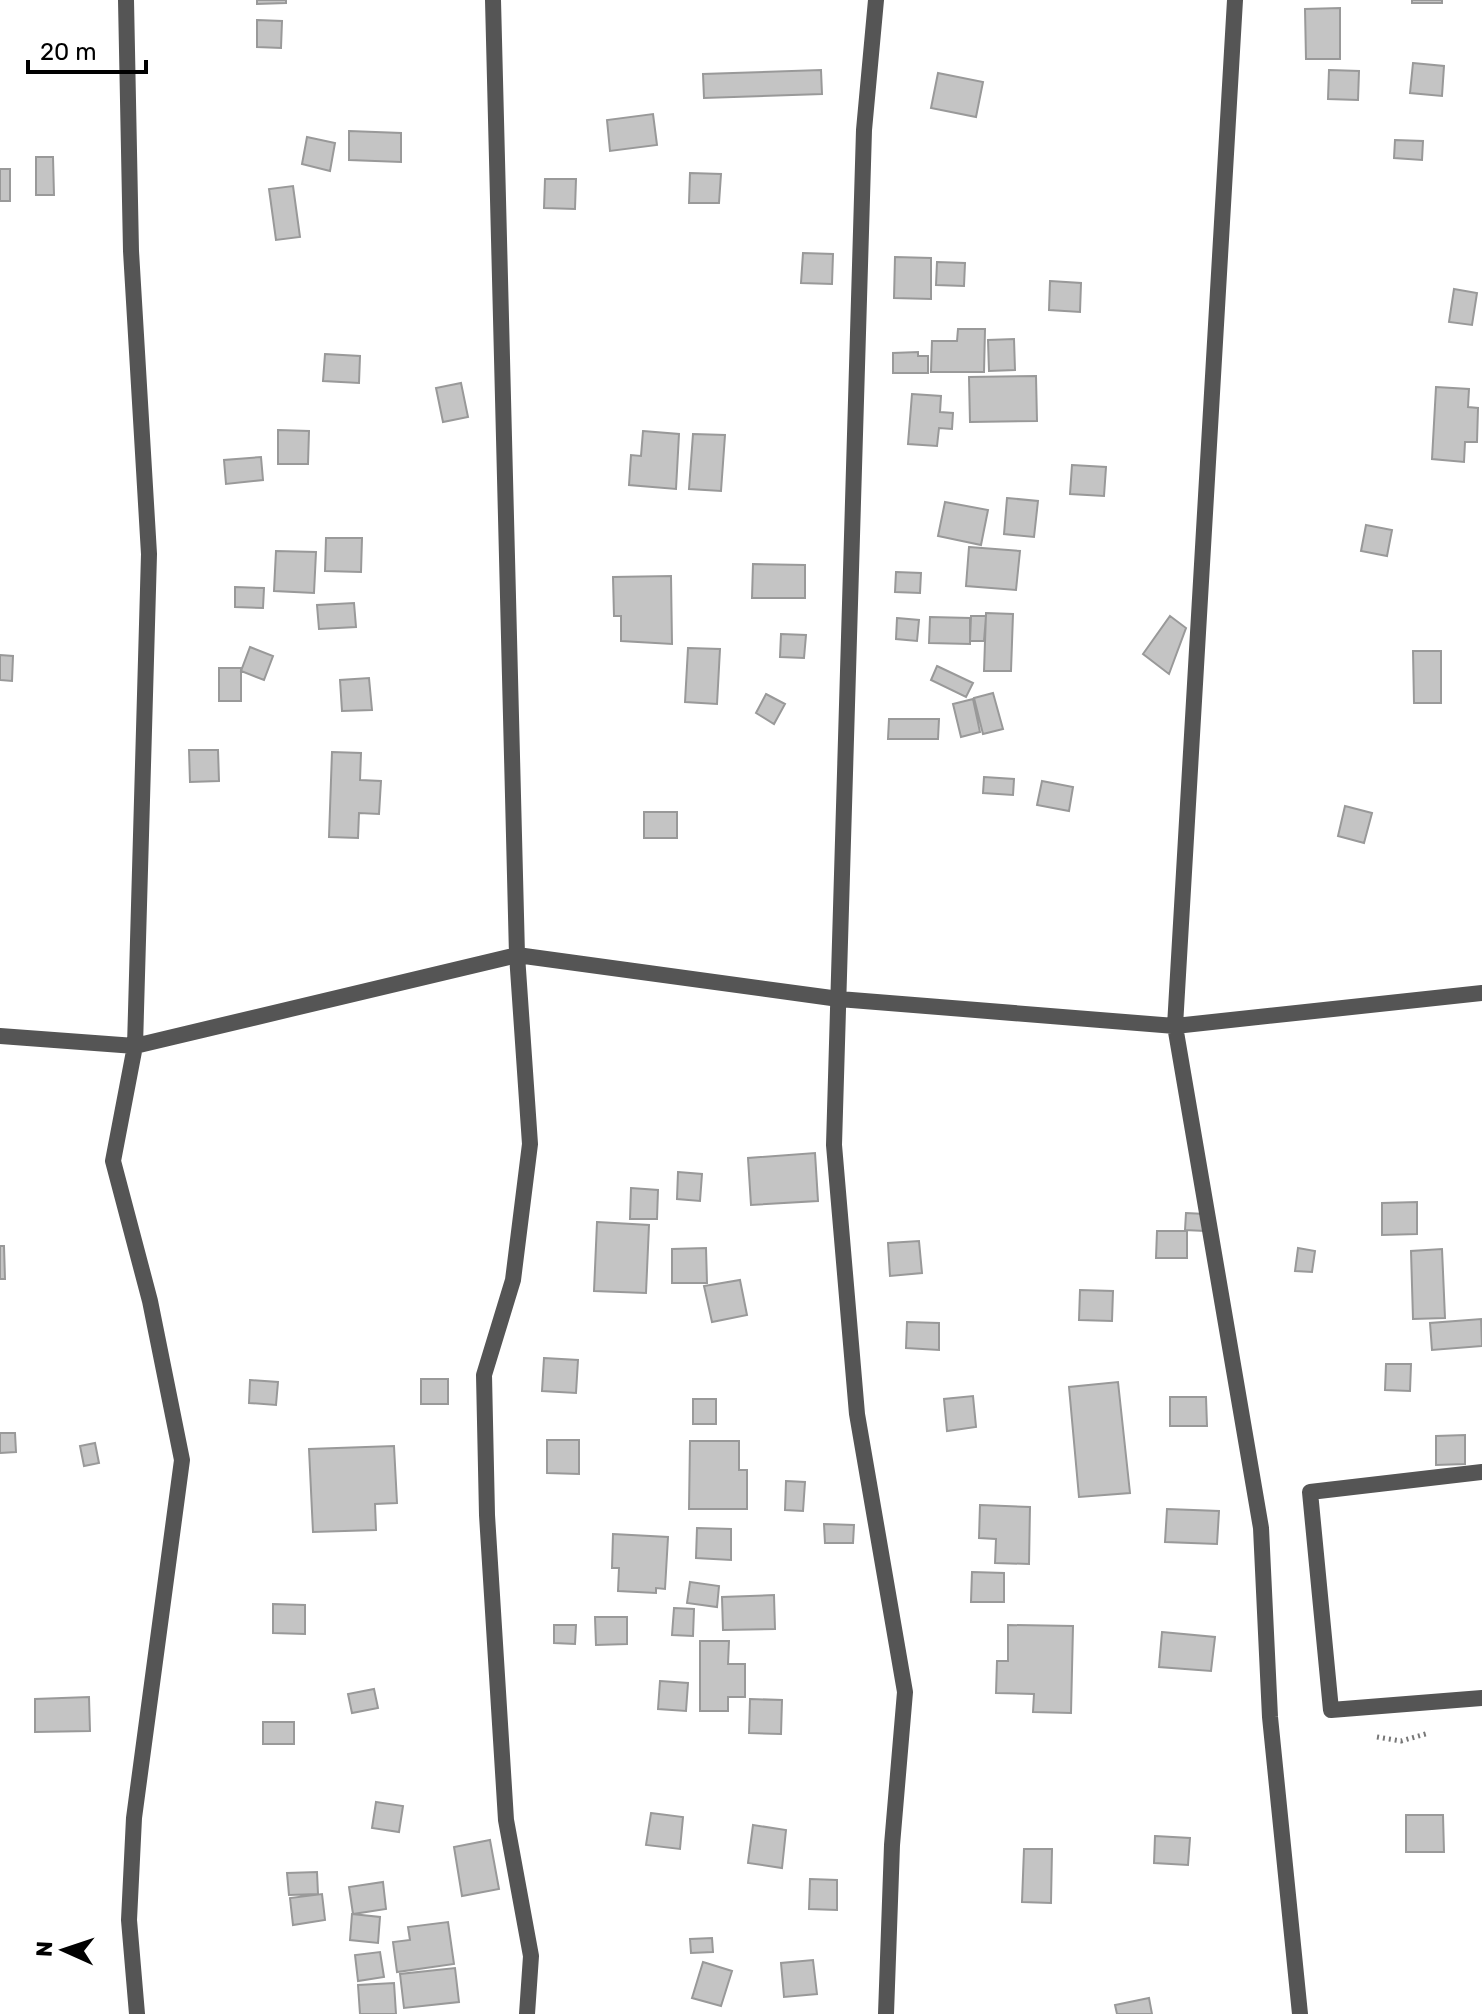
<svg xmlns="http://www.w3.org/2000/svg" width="1482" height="2014" viewBox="0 0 1482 2014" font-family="Rubik,sans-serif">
<rect width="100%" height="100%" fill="#fff"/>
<path fill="#c4c4c4" stroke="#999" stroke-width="2" d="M257 0H286V3L257 4Z
M1412 0H1442V3H1412Z
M1340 8V59H1306L1305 9Z
M257 20 282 21 281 48 257 47Z
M1413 63 1444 66 1442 96 1410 93Z
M821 70 822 94 704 98 703 74Z
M1329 70 1359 71 1358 100 1328 99Z
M938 73 983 82 976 117 931 108Z
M653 114 657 145 610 151 607 120Z
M349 131 401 133V162L349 160Z
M307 137 335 143 330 171 302 164Z
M1395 140 1423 141 1422 160 1394 158Z
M36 157H53L54 195H36Z
M0 169H10V201H0Z
M690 173 721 174 719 203H689Z
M545 179H576L575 209 544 208Z
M293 186 300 237 276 240 269 189Z
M803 253 833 254 832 284 801 283Z
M895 257 931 258V299L894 298Z
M937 262 965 263 964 286 936 285Z
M1050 281 1081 283 1080 312 1049 310Z
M1454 289 1477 293 1472 325 1449 322Z
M958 329H985L984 372H931L932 341H957Z
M1014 339 1015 370 989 371 988 340Z
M918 352V356H928V373H893V353Z
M325 354 360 356 359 383 323 381Z
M1036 376 1037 421 970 422 969 377Z
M461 383 468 417 443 422 436 388Z
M1436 387 1469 389 1468 407 1478 408 1477 442H1465L1464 462 1432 459Z
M912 394 941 396 940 412 953 413 952 429 939 428 937 446 908 444Z
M278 430 309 431 308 464H278Z
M643 431 679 434 676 489 629 485 631 455 641 456Z
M693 434 725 435 721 491 689 489Z
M261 457 263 480 226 484 224 460Z
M1072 465 1106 467 1104 496 1070 494Z
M1007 498 1038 501 1034 537 1004 534Z
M945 502 988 510 981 545 938 536Z
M1366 525 1392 530 1387 556 1361 551Z
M326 538H362L361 572 325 571Z
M969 547 1020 551 1016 590 966 586Z
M276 551 316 552 314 593 274 591Z
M753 564 805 565V598H752Z
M896 572 921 573 920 593 895 592Z
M671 576 672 644 621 641V616H614L613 577Z
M235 587 264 588 263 608 235 607Z
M354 603 356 627 319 629 317 605Z
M986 613 1013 614 1011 671H984Z
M971 616H986L984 641H970Z
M1170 616 1186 628 1169 674 1143 654Z
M930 617 970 618V644L929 643Z
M897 618 919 620 917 641 896 639Z
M781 634 806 635 804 658 780 657Z
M250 647 273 656 264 680 241 671Z
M688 648 720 649 717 704 685 702Z
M1413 651H1441V703H1414Z
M0 655 13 656 12 681 0 680Z
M937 666 973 683 966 697 931 680Z
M219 668H241V701H219Z
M369 678 372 710 342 711 340 680Z
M993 693 1003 729 983 734 974 698Z
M766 694 785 704 774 724 756 713Z
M973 699 980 732 961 737 953 704Z
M889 719H939L938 739H888Z
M189 750H218L219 781 190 782Z
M332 752 361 753 360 780 381 781 379 814 359 813 358 838 329 837Z
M984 777 1014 779 1013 795 983 793Z
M1042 781 1073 787 1069 811 1037 805Z
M1345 806 1372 813 1364 843 1338 836Z
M644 812H677V838H644Z
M815 1153 818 1201 751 1205 748 1158Z
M678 1172 702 1174 700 1201 677 1199Z
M631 1188 658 1190 657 1219H630Z
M1417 1202V1234L1382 1235V1203Z
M1186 1213 1205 1214V1231L1185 1230Z
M597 1222 649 1225 646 1293 594 1291Z
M1157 1231H1187V1258H1156Z
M919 1241 922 1273 890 1276 888 1243Z
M0 1246H4L5 1279H0Z
M706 1248 707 1283H672V1249Z
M1298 1248 1315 1251 1312 1272 1295 1271Z
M1442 1249 1445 1318 1413 1319 1411 1251Z
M740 1280 747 1315 712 1322 704 1286Z
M1080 1290 1113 1291 1112 1321 1079 1320Z
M1481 1319 1482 1346 1432 1350 1430 1323Z
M907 1322 939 1323V1350L906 1348Z
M544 1358 578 1360 576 1393 542 1391Z
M1386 1364H1411L1410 1391 1385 1390Z
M421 1379H448V1404H421Z
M250 1380 278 1382 276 1405 249 1403Z
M1118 1382 1130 1493 1079 1497 1069 1387Z
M973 1396 976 1427 947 1431 944 1399Z
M1170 1397H1206L1207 1426H1170Z
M693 1399H716V1424H693Z
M0 1433H15L16 1452 0 1453Z
M1465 1435V1464L1436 1465V1436Z
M547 1440H579V1474L547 1473Z
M690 1441H739V1470H747V1509H689Z
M95 1443 99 1463 84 1466 80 1446Z
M394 1446 397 1503 375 1504 376 1530 313 1532 309 1449Z
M786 1481 805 1482 803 1511 785 1510Z
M980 1505 1030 1507 1029 1564 995 1563 996 1539 979 1538Z
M1167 1509 1219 1511 1217 1544 1165 1542Z
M824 1524 854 1525 853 1543H825Z
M697 1528 731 1529V1560L696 1558Z
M613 1534 668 1537 665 1589 656 1588V1593L618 1591 619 1568H612Z
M972 1572 1004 1573V1602H971Z
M690 1582 719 1586 717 1607 687 1603Z
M774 1595 775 1629 723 1630 722 1597Z
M273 1604 305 1605V1634L273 1633Z
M674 1608 694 1609 693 1636 672 1635Z
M595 1617H627V1644L596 1645Z
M554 1625H576L575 1644 554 1643Z
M1008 1625 1073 1626 1071 1713 1033 1712 1034 1694 996 1693 997 1661H1008Z
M1162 1632 1215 1637 1211 1671 1159 1667Z
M700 1641H729L728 1664H745V1697H728V1711H700Z
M660 1681 688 1683 686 1711 658 1709Z
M374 1689 378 1708 352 1713 348 1694Z
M89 1697 90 1731 35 1732V1699Z
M750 1699 782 1700 781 1734 749 1733Z
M263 1722H294V1744H263Z
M376 1802 403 1806 399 1832 372 1828Z
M651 1813 683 1817 680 1849 646 1845Z
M1406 1815H1443L1444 1852H1406Z
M753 1825 786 1830 782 1868 748 1863Z
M1155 1836 1190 1838 1188 1865 1154 1863Z
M490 1840 499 1889 462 1896 454 1847Z
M1024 1849H1052L1051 1903 1022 1902Z
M317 1872 318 1894 289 1895 287 1873Z
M810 1879 837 1880V1910L809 1909Z
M383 1882 386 1909 353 1914 349 1887Z
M322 1894 325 1920 293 1925 290 1898Z
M352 1914 380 1917 378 1943 350 1940Z
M448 1922 454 1964 397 1972 393 1942 410 1940 408 1927Z
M712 1938 713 1952 691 1953 690 1939Z
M380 1952 384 1977 358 1981 355 1955Z
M813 1960 817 1994 784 1997 781 1963Z
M703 1962 732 1971 721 2006 692 1998Z
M455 1968 459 2002 404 2008 400 1974Z
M394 1983 396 2014H360L358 1985Z
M1149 1998 1152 2014H1117L1115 2005Z"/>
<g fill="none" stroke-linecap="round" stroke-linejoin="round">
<path stroke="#777" stroke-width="5" stroke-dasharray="2 4" stroke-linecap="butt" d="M1377 1737 1401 1741 1429 1733"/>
<path stroke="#555" stroke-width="16" d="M126 0 131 251 149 554 135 1046 113 1161 150 1301 182 1460 134 1818 129 1920 137 2014
M493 0 517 955 530 1144 513 1280 484 1375 487 1515 506 1820 531 1956 527 2014
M876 0 864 130 834 1145 857 1414 905 1692 892 1845 886 2014
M1235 0 1175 1026 1261 1528 1270 1717 1300 2014
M0 1036 135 1046 517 955 839 999 1175 1026 1482 993
M1482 1472 1310 1492 1331 1710 1482 1698"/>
</g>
<g transform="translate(64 1950) rotate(273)" stroke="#ffffff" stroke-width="6" paint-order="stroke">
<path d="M0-6L14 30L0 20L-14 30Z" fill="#000000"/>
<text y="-12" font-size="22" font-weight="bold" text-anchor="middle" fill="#000000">N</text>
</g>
<path d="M28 60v12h118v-12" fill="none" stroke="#000000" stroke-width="4"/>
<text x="40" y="60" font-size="24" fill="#000000" stroke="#ffffff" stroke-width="6" paint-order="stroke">20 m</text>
</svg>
